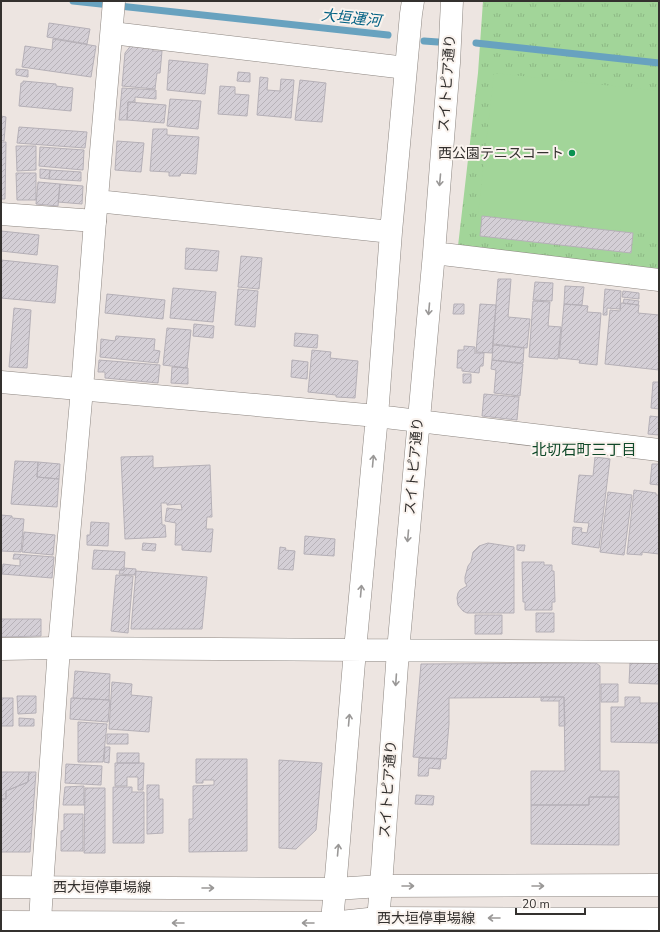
<svg xmlns="http://www.w3.org/2000/svg" width="660" height="932" viewBox="0 0 660 932" font-family="'Nunito Sans','Noto Sans JP',sans-serif">
<defs>
<pattern id="park-tufts" width="24" height="20" patternUnits="userSpaceOnUse"><rect width="24" height="20" fill="#a2d599"/><path d="M3 7l-1-3M5 7V3M7 7l1-3M15 17l-1-3M17 17v-4M19 17l1-3" fill="none" stroke="#8cb784"/></pattern>
<pattern id="building-hatch" width="6" height="6" patternUnits="userSpaceOnUse"><rect width="6" height="6" fill="#d4cfd6"/><path d="M-1 1l2-2M0 6l6-6M5 7l2-2" fill="none" stroke="#b7b2b8"/></pattern>
</defs>
<rect width="100%" height="100%" fill="#ede5e1"/>
<path fill="url(#park-tufts)" d="M483 1H659V269L458 246 478 73Z"/>
<path fill="#a2d599" d="M494 73 659 91V234L478 215Z"/>
<g fill="none" stroke-linecap="round" stroke-linejoin="round">
<path stroke="#68a2bf" stroke-width="7" d="M73 1 388 35
M424 41 438 42
M476 43 659 63"/>
</g>
<path fill="url(#building-hatch)" stroke="#b5b0b7" d="M49 23 90 29 87 44 47 37Z
M53 39 96 46 91 77 22 67 25 46 52 50Z
M132 44 153 46V51H162L160 73H157L155 89 122 86 125 53Z
M169 60 208 64 205 94 167 90Z
M16 69 28 70V77L16 75Z
M238 72 250 73V82L237 81Z
M260 77 268 78 267 90 280 91 281 79 294 80 291 118 257 115Z
M300 80 326 83 322 122 295 120Z
M23 81 56 84V86L73 88 71 111 19 106 21 83H23Z
M220 86 235 87V94L249 95 247 116 218 114Z
M122 88 156 90V99L135 97V102H128L127 120H119Z
M170 99 201 101 198 129 167 126Z
M128 102 166 105 164 123 127 120Z
M1 116 6 117 4 141 1 140Z
M19 127 87 132 85 148 17 143Z
M153 129H167V135L199 137 196 174 181 173 180 176H169V172L150 171Z
M117 141 144 143 141 172 115 170Z
M1 142H6L5 199H1Z
M16 146H36V170L17 171Z
M40 147 84 150 83 170 39 166Z
M40 169 50 170 49 179 40 178Z
M50 170 81 172V181L49 179Z
M16 173H36V200H17Z
M38 182 60 184 58 206 36 204Z
M60 184 83 186 82 204 58 202Z
M482 216 633 233 631 253 480 236Z
M1 231 39 235 37 255 1 251Z
M186 248 219 251 217 271 185 269Z
M241 256 262 258 259 289 238 287Z
M1 260 58 266 55 303 1 298Z
M498 279H511L508 317 530 319 527 348 493 344Z
M535 282 553 283 552 301 533 300Z
M565 286 584 287 582 305 564 304Z
M173 288 216 292 213 322 170 318Z
M238 289 258 291 255 327 235 325Z
M605 289 621 291 620 309 607 308V315H603Z
M623 291 639 293V299L622 297Z
M107 294 165 300 163 319 105 313Z
M624 299 639 301 638 305 623 303Z
M533 301 550 302 548 326 561 327 558 359 529 357Z
M621 303 639 305 638 313 659 315V370L605 364 610 310 620 311Z
M454 304H464V314H453Z
M480 304 496 305 492 353 476 352Z
M564 304 588 306 587 312 601 313 597 365 579 363 580 360 559 358Z
M14 308 31 310 27 368 9 367Z
M194 324 214 326 213 338 193 336Z
M167 328 191 330 187 368 163 365Z
M295 333 318 335 317 348 294 346Z
M116 336 155 339 154 350 160 351 158 363 100 357 101 339 115 341Z
M493 345 524 348 523 363 492 360Z
M464 346 475 347V353H484L483 366H480L479 373 462 371V368H457L458 350H464Z
M312 350 331 352 330 358 358 361 355 398 336 397V395L308 392Z
M99 360 160 365 158 383 105 378V372H98Z
M292 360 308 362 307 379 291 377Z
M492 360 523 364 520 396 494 393 496 370 491 369Z
M172 367 188 368V384L171 383Z
M463 374H471V383H463Z
M653 382H659V409L651 408Z
M484 394 519 397 517 420 482 416Z
M650 416 659 417V435L648 434Z
M153 456V468L210 465 212 517H207L206 529H213L211 552 182 550V545H175L176 523 165 521 167 508 182 510 181 504 167 505V503H161L162 525H165L166 537 125 539 121 457Z
M595 457 610 459 599 548 572 544 573 527 582 528 581 532 587 533 589 523 574 522 579 475 593 476Z
M15 461 38 462 37 477 59 479 57 507 11 504Z
M38 462 60 464 59 479 37 477Z
M652 464H659V485L650 484Z
M634 490 656 493V495H659V554L642 552V555L627 554Z
M608 492 632 495 624 555 600 552Z
M1 515 12 516V518L24 519 21 552 1 551Z
M91 522 109 523 108 546 87 545V535H90Z
M24 532 55 535 53 555 22 552Z
M305 536 335 539 334 556 304 554Z
M143 543 156 544 155 551 142 550Z
M488 543 514 547V613H467L463 611 458 605 457 598 458 593 460 590 467 586 465 582V577L468 566 471 562 473 552 479 546Z
M517 545H525L524 551 517 550Z
M280 547 286 548 285 550 295 551 293 570 278 569Z
M94 550 125 552 124 570 92 569Z
M14 554 54 557 52 578 2 574 3 564 20 566V559H13Z
M522 562H544V565H552V571H554L555 602H552V610H525V602H523Z
M124 568 136 569 135 575 119 574 120 570H124Z
M136 571 207 577 202 629H131Z
M116 575 133 576 128 633 111 631Z
M536 613H554V632H536Z
M475 615H502V634H475Z
M1 619H41V636L1 637Z
M596 663 600 666V771H619V797H589V805H531V771H565L564 697 449 698V724L446 759 413 757 421 664Z
M630 663H659V684L629 683Z
M75 671 110 674 109 700 73 698Z
M112 682 132 684 131 695 152 697 149 732 109 729Z
M601 684H618V702H601Z
M17 696H36V713L18 714Z
M541 697H564L565 726H559V701H541Z
M625 697H640V703H659V743L611 742V707H625Z
M1 698H13V726H1Z
M71 698 110 700 108 722 70 719Z
M19 718 34 719V726H19Z
M78 722 107 724 103 762H78Z
M107 734H128V744H107Z
M105 747H110L109 763 104 762Z
M117 753H139V763H117Z
M419 758 441 759 440 769 429 768 428 776H418Z
M196 759H247V851L189 852V819H193V786L214 785V780H203V783H196Z
M279 760 322 763 316 830 296 849 279 848Z
M115 763H144L143 790H138V777H127V786H115Z
M66 764 102 766 101 785 65 783Z
M1 772H29L28 782 6 791V799H1Z
M29 772H36L30 852H1V799H6V791L28 782Z
M147 785H159V799H163V833L147 834Z
M84 786V805H63L65 787Z
M113 787H132V792H144V843H113Z
M85 788H105V853H84Z
M416 795 434 796 433 805 415 804Z
M589 797H619V845L531 844V805H589Z
M64 814H83V851H61V831L64 830Z"/>
<g fill="none" stroke-linecap="round" stroke-linejoin="round">
<defs>
<path id="minor" d="M112 33 406 68
M97 201 391 232
M1 214 95 221 114 1
M434 253 659 280
M1 382 377 416 659 450
M1 649 59 648 659 652
M331 931 335 889 355 650 377 416 391 232 411 14 413 1
M377 931 381 886 398 651 434 253 449 63 452 1"/>
<path id="tertiary" d="M40 922 42 887 59 648 82 389 95 221"/>
<path id="secondary" d="M1 887 335 889 381 886 659 885
M1 922 331 923 378 918 659 919"/>
</defs>
<use href="#minor" stroke="#8d8681" stroke-width="23"/>
<use href="#tertiary" stroke="#8d8681" stroke-width="23"/>
<use href="#secondary" stroke="#8d8681" stroke-width="23"/>
<use href="#minor" stroke="#fff" stroke-width="22"/>
<use href="#tertiary" stroke="#fff" stroke-width="22"/>
<use href="#secondary" stroke="#fff" stroke-width="22"/>
</g>
<defs><path id="oneway-shaft" d="M-6 0H5M1.5-3L5.5 0L1.5 3" fill="none" stroke-width="1.6" stroke-linecap="round" stroke-linejoin="round"/></defs>
<g stroke="#9a9897">
<use href="#oneway-shaft" transform="translate(440 180) rotate(95)"/>
<use href="#oneway-shaft" transform="translate(429 309) rotate(95)"/>
<use href="#oneway-shaft" transform="translate(373 461) rotate(-85)"/>
<use href="#oneway-shaft" transform="translate(408 536) rotate(95)"/>
<use href="#oneway-shaft" transform="translate(361 591) rotate(-85)"/>
<use href="#oneway-shaft" transform="translate(396 680) rotate(94)"/>
<use href="#oneway-shaft" transform="translate(349 720) rotate(-85)"/>
<use href="#oneway-shaft" transform="translate(338 850) rotate(-85)"/>
<use href="#oneway-shaft" transform="translate(408 886)"/>
<use href="#oneway-shaft" transform="translate(538 886)"/>
<use href="#oneway-shaft" transform="translate(208 888)"/>
<use href="#oneway-shaft" transform="translate(494 918) rotate(-180)"/>
<use href="#oneway-shaft" transform="translate(178 923) rotate(-180)"/>
<use href="#oneway-shaft" transform="translate(308 923) rotate(-180)"/>
</g>
<circle fill="#099251" stroke="#faf3ee" stroke-width="1.5" cx="572" cy="153" r="4"/>
<g text-anchor="middle" dominant-baseline="central" stroke-width="4" stroke-linejoin="round" paint-order="stroke">
<g font-size="14" fill="#34312f" stroke="#faf3ee">
<text transform="translate(447 83) rotate(-86)">スイトピア通り</text>
<text transform="translate(414 466) rotate(-85)">スイトピア通り</text>
<text transform="translate(388 789) rotate(-86)">スイトピア通り</text>
<text x="102" y="887">西大垣停車場線</text>
<text x="426" y="918">西大垣停車場線</text>
</g>
<g font-size="14" fill="#34312f" stroke="#faf3ee" text-anchor="end">
<text x="564" y="153">西公園テニスコート</text>
</g>
<g font-size="15" font-style="italic" fill="#006083" stroke="#faf3ee">
<text transform="translate(351 18) rotate(6)">大垣運河</text>
</g>
<g font-size="15" fill="#104929" stroke="#faf3ee">
<text x="584" y="450">北切石町三丁目</text>
</g>
</g>
<rect width="660" height="932" fill="none" stroke="#34312f" stroke-width="4"/>
<path d="M516 908v6h69v-6" fill="none" stroke="#34312f" stroke-width="2"/>
<text x="522" y="908" font-size="12" fill="#34312f" stroke="#faf3ee" stroke-width="3" paint-order="stroke">20 m</text>
</svg>
